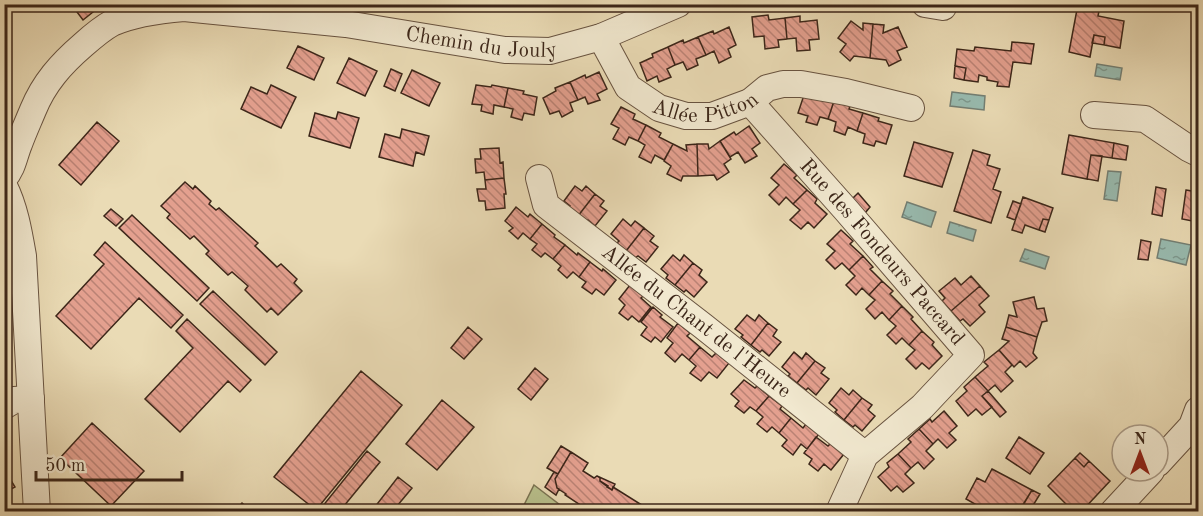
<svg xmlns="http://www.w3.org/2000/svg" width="1203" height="516" viewBox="0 0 1203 516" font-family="'Old Standard TT',serif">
<defs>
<pattern id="water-ripples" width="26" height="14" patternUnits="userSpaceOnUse" patternTransform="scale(1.5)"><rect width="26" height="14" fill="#98bbb0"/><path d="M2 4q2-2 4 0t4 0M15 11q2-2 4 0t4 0" fill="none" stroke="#7d988e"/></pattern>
<pattern id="building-back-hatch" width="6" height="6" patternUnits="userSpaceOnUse" patternTransform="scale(1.5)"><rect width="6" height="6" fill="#e4a08f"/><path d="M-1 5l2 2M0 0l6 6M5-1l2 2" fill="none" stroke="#ba8274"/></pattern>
</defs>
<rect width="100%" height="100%" fill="#eadbb5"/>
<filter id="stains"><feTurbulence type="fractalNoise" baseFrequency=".00333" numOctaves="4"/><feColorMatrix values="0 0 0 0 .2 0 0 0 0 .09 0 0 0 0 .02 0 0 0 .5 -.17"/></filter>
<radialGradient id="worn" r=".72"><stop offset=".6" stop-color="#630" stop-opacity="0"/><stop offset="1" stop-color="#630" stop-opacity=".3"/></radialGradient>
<path fill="#b8c08c" stroke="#7a7352" stroke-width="1.5" d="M534 485 568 511H521Z"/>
<path fill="url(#water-ripples)" stroke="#737f74" stroke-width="1.5" d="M1097 64 1122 68 1120 80 1095 76Z
M952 92 985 96 984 110 950 106Z
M1108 171 1121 172 1117 201 1104 199Z
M907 202 936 212 931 227 902 217Z
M950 222 976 230 973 241 947 233Z
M1161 239 1191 245 1186 265 1157 258Z
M1025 249 1049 257 1045 269 1020 261Z"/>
<path fill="url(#building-back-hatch)" stroke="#3c2619" stroke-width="1.5" d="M71 4H103L83 20Z
M1078 4 1100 6 1098 16 1124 21 1120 48 1104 45 1105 37 1094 35 1090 57 1069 52Z
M768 15 769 20 785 18 787 39 778 40 779 47 765 49 764 36 754 37 752 17Z
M800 16V22L817 20 819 39 809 40 810 50 797 51 796 38 787 39 785 18Z
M851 21 863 30V23L873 24 870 58 854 56 850 61 840 52 846 44 838 38Z
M873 24 884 25 883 33 898 27 907 47 897 51 901 60 889 66 886 60 870 58Z
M729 27 736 45 728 49 731 57 719 63 714 51 706 55 698 37 713 31 714 34Z
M1094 35 1105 37 1104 45 1092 43Z
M698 37 706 55 696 59 698 65 687 70 683 62 675 65 668 47 683 40 684 43Z
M1012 42 1034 44 1031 64 1013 62 1009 87 997 86 998 82 987 80V77L979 75 978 82 964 80 966 68 955 66 957 49 974 51 975 47 1011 51Z
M298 46 324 58 314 80 287 68Z
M668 47 675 65 667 69 671 77 659 82 657 76 647 81 640 63 653 57 652 54Z
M349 58 377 71 365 96 337 83Z
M955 66 966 68 964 80 954 78Z
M391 69 402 74 395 91 384 86Z
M412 70 440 83 429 106 401 93Z
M599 72 607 89 597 94 600 100 588 104 585 97 578 100 570 82 585 75 586 78Z
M570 82 578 100 570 103 573 111 562 117 559 111 550 114 543 98 556 91 555 88Z
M271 85 296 97 281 128 241 109 251 87 267 94Z
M476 85 491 87 492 85 508 88 504 107 494 105 493 114 481 111 482 105 472 104Z
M508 88 524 91 523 94 537 97 534 115 524 113 522 120 511 117 513 109 504 107Z
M804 95 834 101 828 119 820 117 817 125 806 122 808 116 798 113Z
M834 101 850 106 849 109 863 113 857 131 848 127 845 135 834 131 836 122 828 119Z
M621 107 635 114 633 119 646 125 638 141 629 137 625 145 613 139 619 128 611 124Z
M338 112 359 118 350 148 309 136 315 113 336 119Z
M863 113 879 118 878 121 892 125 886 144 876 141 874 146 863 143 865 134 857 131Z
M97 122 119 141 81 185 59 165Z
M646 125 661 133 659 137 673 144 664 160 655 155 651 163 639 157 645 145 638 141Z
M749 126 760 143 752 149 757 156 745 163 738 152 730 157 720 141 734 132 736 135Z
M402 129 429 136 424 155 416 152 413 166 379 157 385 134 400 138Z
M1069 135 1114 143 1112 158 1091 155 1087 179 1062 174Z
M720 141 731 159 724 164 729 172 717 180 714 175 698 176 697 144H708L709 149Z
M914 142 953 153 942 187 904 176Z
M1114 143 1128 146 1126 160 1112 158Z
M673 144 687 151 686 145 697 144 698 176H683L681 181 667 174 671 166 664 161Z
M499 148 500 163 503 162 504 178 485 180 484 172 476 173 475 159H481L480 149Z
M973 150 990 155 987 165 1000 169 993 189 1001 192 991 223 954 211Z
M1091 155 1102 156 1098 181 1087 179Z
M784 164 797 175 794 178 807 190 793 204 786 197 779 205 769 195 779 185 771 178Z
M504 178 506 194H504L505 208 486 210 485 201H479L477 189H486L485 180Z
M185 182 193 189 195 186 211 201 209 204 216 210 219 208 258 243 255 246 277 267 281 264 297 279 294 283 302 291 278 315 271 308 267 312 245 290 248 286 232 272 228 275 206 254 209 251 194 236 190 239 167 218 170 214 161 206Z
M575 186 582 191 586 186 595 194 578 216 568 209 570 206 564 201Z
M1156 187 1166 189 1162 216 1152 214Z
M807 190 817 199 815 203 827 214 814 228 808 222 801 229 790 220 800 210 793 204Z
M1186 190 1198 192V222L1182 219Z
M858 193 870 207 865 213 852 199Z
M595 194 604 201 600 206 607 211 595 226 588 220 586 223 578 216Z
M1023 197 1053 208 1049 220 1043 219 1039 230 1025 225 1022 233 1012 230Z
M1013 201 1021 204 1015 220 1007 217Z
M516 207 528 217 530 214 542 224 530 239 523 233 518 239 509 231 513 228 505 221Z
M111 209 123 219 116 226 104 216Z
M132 215 209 288 197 301 119 228Z
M623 219 631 226 635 221 644 228 626 251 617 243 619 241 611 234Z
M1043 219 1049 220 1045 232 1039 230Z
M542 224 555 235 554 237 565 245 553 259 545 253 541 257 532 250 537 244 530 239Z
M644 228 654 236 650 241 658 247 646 262 638 256 635 258 626 251Z
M841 230 853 241 850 244 863 256 849 270 842 263 835 269 826 260 835 251 827 244Z
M1141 240 1151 242 1148 260 1138 259Z
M105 242 183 315 171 328 139 298 91 349 56 316 104 264 94 255Z
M565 245 577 255 578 253 590 262 579 277 573 272 567 278 558 270 561 266 553 259Z
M673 255 680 261 684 255 693 263 675 285 666 278 668 275 661 269Z
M863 256 873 267 870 269 882 281 869 295 862 288 856 295 846 285 855 276 849 270Z
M590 262 602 271 603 269 616 280 604 295 596 289 592 294 582 287 586 282 579 277Z
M693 263 702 270 699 275 707 282 694 297 686 290 684 292 675 285Z
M971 276 980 286 951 311 942 301 945 298 939 291 955 278 961 285Z
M882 281 893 291 890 294 902 306 889 320 882 312 875 319 866 309 875 300 869 295Z
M630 285 643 296 641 298 651 307 639 322 632 316 628 320 619 313 625 305 619 299Z
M980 286 989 296 979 305 985 312 970 326 963 319 960 321 951 311Z
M213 291 277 352 265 365 200 304Z
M1034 297 1037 309 1044 308 1047 321 1042 322 1037 337 1006 327 1009 315 1017 317 1013 302Z
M902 306 913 317 911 319 922 331 909 345 902 338 896 344 887 335 896 326 889 320Z
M653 307 662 315 660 317 673 327 661 342 655 337 651 342 641 335 647 327 641 322Z
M747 315 755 321 759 315 768 323 751 345 741 337 743 335 735 329Z
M187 319 251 380 240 392 228 381 180 432 145 399 193 348 176 331Z
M678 323 690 333 687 336 700 347 689 360 682 354 675 362 665 353 673 343 667 338Z
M768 323 777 330 773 336 781 342 769 356 762 350 760 352 751 345Z
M468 327 482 339 464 359 451 348Z
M1006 327 1037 337 1033 353 1037 358 1026 367 1020 361 1014 367 999 350 1009 341 1002 339Z
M922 331 934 342 932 345 942 356 929 369 922 363 916 369 906 359 915 350 909 345Z
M700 347 712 357 716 353 729 363 717 378 709 372 701 381 690 373 696 366 689 360Z
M999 350 1012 365 1005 372 1013 381 1001 392 995 385 988 391 975 377 988 366 984 362Z
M794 352 802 359 806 353 815 361 797 383 788 376 790 374 782 367Z
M815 361 825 368 821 373 829 379 816 395 808 388 806 390 797 383Z
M535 368 548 379 531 400 518 389Z
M361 371 402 405 316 510 274 477Z
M975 377 988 391 982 396 992 407 982 415 976 409 968 416 956 401 967 391 964 387Z
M744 380 755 388 757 386 769 396 756 411 750 407 744 413 735 406 739 401 731 394Z
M841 388 849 395 853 390 862 398 844 420 835 412 837 410 829 403Z
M988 391 1006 412 1000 417 982 396Z
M769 396 782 406 780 409 791 418 779 433 772 427 767 432 757 424 763 417 756 411Z
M862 398 872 405 868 410 875 416 862 431 855 425 853 427 844 420Z
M442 400 474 427 437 470 406 444Z
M944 411 957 426 949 433 956 440 947 448 938 439 933 444 919 429 930 419 932 422Z
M791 418 803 428 806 424 819 434 807 449 801 444 793 455 782 446 787 440 779 433Z
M92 423 144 471 111 506 60 458Z
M919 429 933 444 926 451 934 459 924 469 918 462 911 468 898 454 911 442 908 439Z
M816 437 828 446 831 443 844 454 831 470 824 464 818 471 809 464 812 459 804 453Z
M1019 437 1044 453 1030 474 1006 458Z
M561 446 571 452 558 474 547 468Z
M367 451 380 462 339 512H318Z
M571 452 588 463 583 471 594 478 597 476 600 478V481L608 486 607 487 612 490 613 487 645 507 642 512H591L565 495 566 494 557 488 555 479Z
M1080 453 1089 461 1084 467 1075 458Z
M898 454 911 468 905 474 914 483 903 492 897 486 891 491 878 477 889 467 887 463Z
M1075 458 1084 467 1089 461 1110 481 1081 512H1061L1066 504 1048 486Z
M4 469 15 487 4 493Z
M992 469 1032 490 1019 512H989L966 499 977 478 985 482Z
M554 472 558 474 555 479 557 488 559 489 556 495 545 487Z
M597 476 615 484 612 490 600 481V478Z
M398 477 412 488 392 512H371Z
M1032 490 1040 494 1029 512 1019 511Z
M242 503 252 512H234Z"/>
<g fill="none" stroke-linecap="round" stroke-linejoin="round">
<defs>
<g id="minor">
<path d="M925 4 943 7"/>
<path id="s1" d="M601 37 628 87 659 108 686 116H712L750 102 767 88 783 84H801L846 92 911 108"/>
<path id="s2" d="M750 102 846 210 971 355 922 407 865 455 839 512"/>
<path d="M1094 115 1145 119 1188 148 1198 153"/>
<path id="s3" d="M4 178C13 168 14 156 19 144 23 133 28 122 33 110 44 83 61 64 83 45 92 37 101 29 112 23 134 13 160 10 184 8L346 24 505 50 550 51 601 37 678 4"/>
<path id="s4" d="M539 178 546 205 703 326 865 455"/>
<path d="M4 186C15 208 19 233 23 256L37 512"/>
<path d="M4 406 14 400 31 399"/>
<path d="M1158 463 1192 426 1198 410"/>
<path d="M1113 512 1151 471"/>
</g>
</defs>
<use href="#minor" stroke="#685340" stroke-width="28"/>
<use href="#minor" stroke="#f1e8cf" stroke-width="26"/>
</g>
<g text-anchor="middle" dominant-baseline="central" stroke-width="5" stroke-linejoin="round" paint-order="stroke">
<g font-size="21" fill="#3c2619" stroke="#f1e8cf">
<text stroke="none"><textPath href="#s3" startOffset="567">Chemin du Jouly</textPath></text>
<text stroke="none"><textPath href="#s1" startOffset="142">Allée Pitton</textPath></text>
<text stroke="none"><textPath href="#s2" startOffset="200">Rue des Fondeurs Paccard</textPath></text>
<text stroke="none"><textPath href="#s4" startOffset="218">Allée du Chant de l'Heure</textPath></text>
</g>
</g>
<rect width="1203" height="516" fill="none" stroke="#eadbb5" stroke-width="24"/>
<rect x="6" y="6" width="1191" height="504" fill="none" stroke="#3c2619" stroke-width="3"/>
<rect x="12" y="12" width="1179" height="492" fill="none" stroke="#3c2619" stroke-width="1.5"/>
<g transform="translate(1140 453)"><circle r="28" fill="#f1e8cf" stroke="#a99a86" stroke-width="1.5"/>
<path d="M0-4.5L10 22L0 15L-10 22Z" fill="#8f2418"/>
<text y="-9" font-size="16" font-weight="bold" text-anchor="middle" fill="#3c2619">N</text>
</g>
<path d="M36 471v9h146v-9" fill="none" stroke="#3c2619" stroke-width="3"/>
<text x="45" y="471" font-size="18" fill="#3c2619" stroke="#f1e8cf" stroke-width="4.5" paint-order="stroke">50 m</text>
<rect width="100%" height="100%" filter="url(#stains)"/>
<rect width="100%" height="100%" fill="url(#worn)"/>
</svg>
